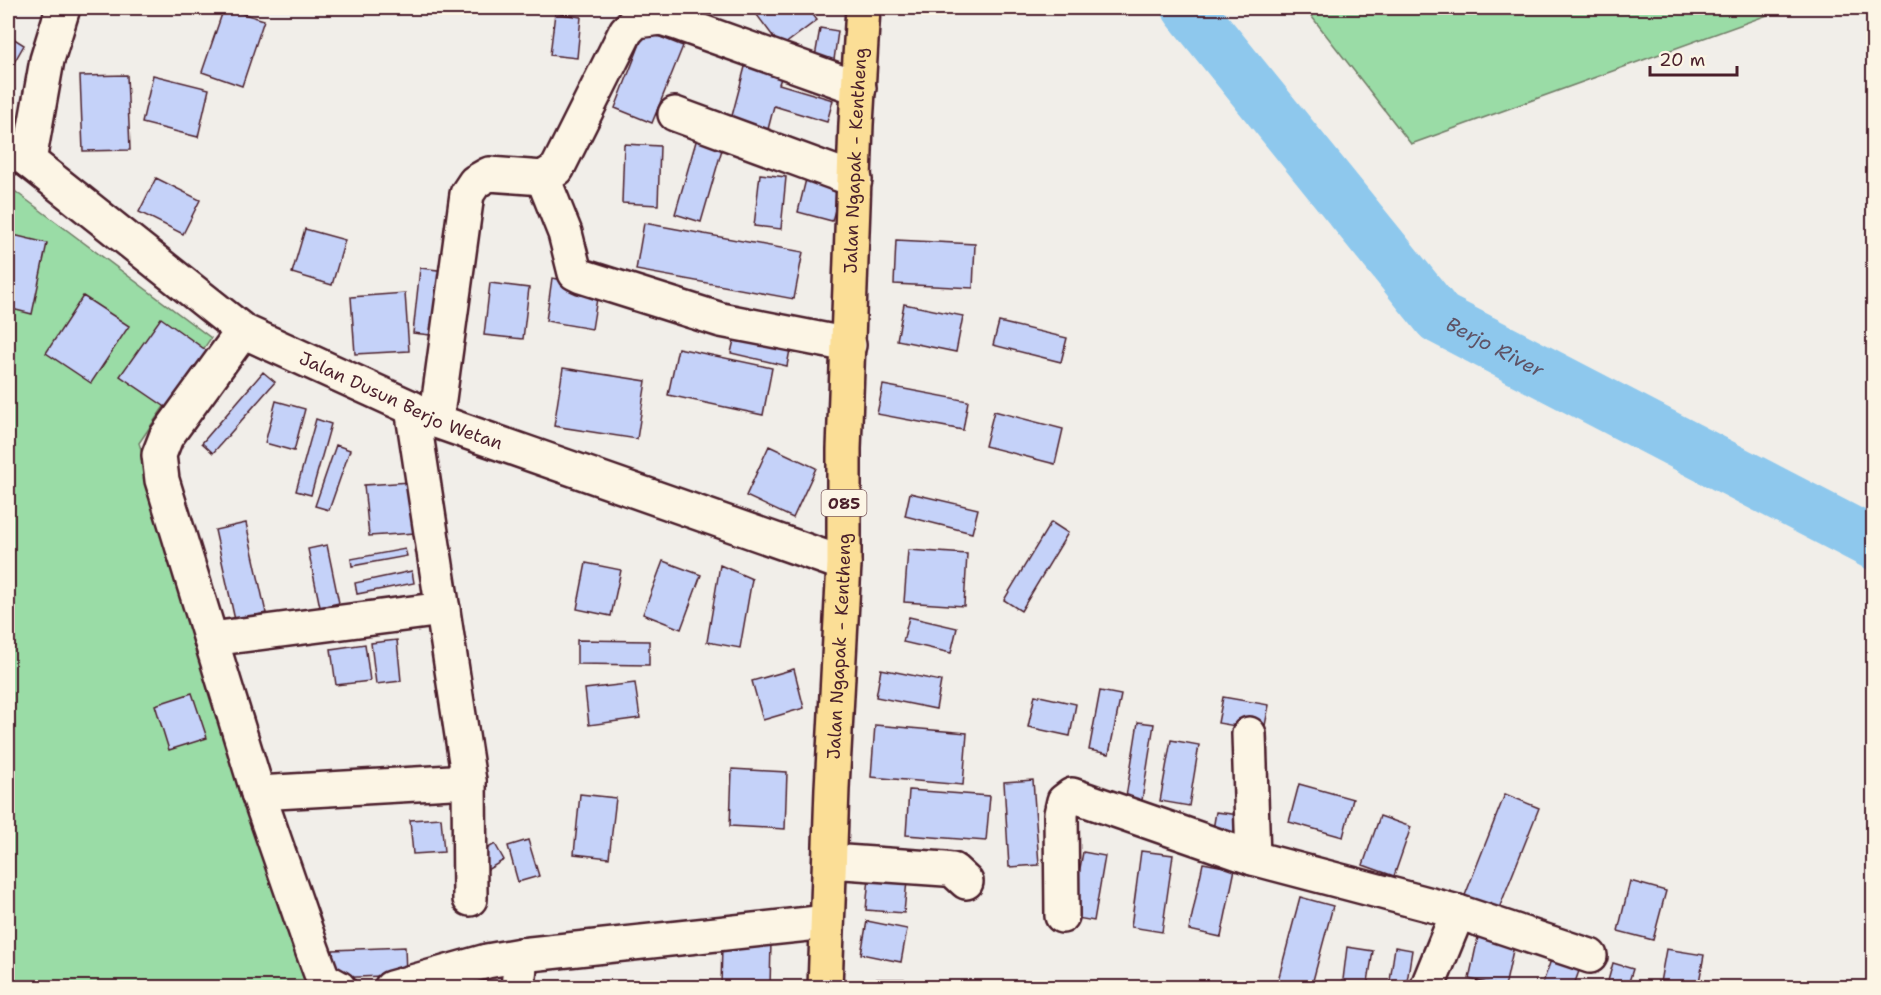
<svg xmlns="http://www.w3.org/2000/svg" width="1881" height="995" viewBox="0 0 1881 995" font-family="'Shantell Sans',sans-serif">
<rect width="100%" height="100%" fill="#f1eee9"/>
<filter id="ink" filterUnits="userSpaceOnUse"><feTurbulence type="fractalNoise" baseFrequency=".0167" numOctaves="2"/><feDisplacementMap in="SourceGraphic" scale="12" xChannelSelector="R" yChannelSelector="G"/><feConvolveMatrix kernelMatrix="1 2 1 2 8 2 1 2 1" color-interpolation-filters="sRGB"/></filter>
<g filter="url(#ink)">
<path fill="#9adca6" stroke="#727e68" stroke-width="1.5" d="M1305 8H1787L1411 144Z
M8 186 211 338 139 443 306 987H8Z"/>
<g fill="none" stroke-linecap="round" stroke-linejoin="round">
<path stroke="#8ec8ed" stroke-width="52" id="s1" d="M1188 8 1439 318 1874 544"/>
</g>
<path fill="#c5d2f9" stroke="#4a1f2b" stroke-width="1.5" d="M224 8 264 20 242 86 202 72Z
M758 8H808L817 20 781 47 754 11Z
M555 13 581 17 577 58 550 55Z
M820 28 838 31 834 60 815 57Z
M645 31 683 46 652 123 615 108Z
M8 35 24 45 8 73Z
M746 63 783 72 779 84 833 100 827 122 774 106 765 141 728 131Z
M127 75 130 150 83 151 80 76Z
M153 75 209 89 198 137 142 123Z
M699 131 725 139 701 222 675 214Z
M624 144 660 146 658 205 622 203Z
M808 171 843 180 832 221 798 212Z
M760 174 786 177 781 229 754 226Z
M156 178 200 200 183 234 139 212Z
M644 223 803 252 794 299 636 270Z
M305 229 345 240 332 285 292 273Z
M9 234 47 243 32 314 8 308V242Z
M896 240 975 244 973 288 894 284Z
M420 268 447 271 439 336 413 333Z
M552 278 599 286 592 329 546 321Z
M490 283 529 288 523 339 484 335Z
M405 293 409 351 355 354 351 297Z
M83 296 129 326 91 383 46 353Z
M904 304 963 316 956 352 897 340Z
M161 318 207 351 167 408 120 376Z
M999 322 1067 338 1061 362 993 345Z
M737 327 792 339 787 366 731 353Z
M678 348 772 368 763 415 668 395Z
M563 368 646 381 637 439 554 426Z
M263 372 275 382 213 453 202 443Z
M883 385 968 401 963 430 877 414Z
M276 401 305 409 294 451 265 443Z
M994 411 1063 429 1055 464 985 446Z
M316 419 331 424 311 495 296 491Z
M336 445 350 450 329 510 315 506Z
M769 446 816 468 793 518 746 496Z
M411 482 415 533 369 536 364 485Z
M910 493 978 509 972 533 905 516Z
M1051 522 1068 533 1021 611 1004 600Z
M246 523 266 613 235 620 215 530Z
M327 545 339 603 320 607 308 549Z
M405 549 407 556 352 566 351 559Z
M908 550 967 554 964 606 904 602Z
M663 561 701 575 681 629 643 614Z
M586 563 621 570 611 616 577 609Z
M720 565 752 579 740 648 707 642Z
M412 571 414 583 357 594 355 583Z
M909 617 957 628 951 653 903 642Z
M397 640 401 681 376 684 371 643Z
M577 640 649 641V665L577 664Z
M365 644 370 681 336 685 331 649Z
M794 669 804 708 763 720 752 681Z
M881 669 941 681 936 709 876 697Z
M635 683 640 718 589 725 585 689Z
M1100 691 1121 695 1109 754 1089 750Z
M192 693 207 738 169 750 155 705Z
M1035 695 1076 704 1070 736 1028 727Z
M1223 697 1269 705 1264 731 1218 723Z
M1138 722 1154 724 1142 800 1126 797Z
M875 725 967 733 963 785 871 777Z
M1171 740 1199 745 1189 806 1160 801Z
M732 769 787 772 785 829 730 826Z
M1033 780 1039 865 1009 867 1004 782Z
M1299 784 1353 799 1343 837 1289 822Z
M909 790 990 796 986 841 906 835Z
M580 794 616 798 609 858 574 854Z
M1505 794 1539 808 1496 916 1462 903Z
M1216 812 1247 816 1244 840 1212 835Z
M1380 816 1411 827 1394 876 1363 865Z
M441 818 444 852 413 854 410 820Z
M528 840 539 876 518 882 508 846Z
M495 844 504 860 487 870 478 854Z
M1141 851 1173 855 1162 932 1131 927Z
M1083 852 1105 856 1094 921 1071 917Z
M1203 863 1235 869 1221 937 1189 930Z
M870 866 908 869 904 913 866 910Z
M1630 881 1666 891 1653 940 1618 931Z
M1300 897 1333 906 1311 988H1276Z
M867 921 907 929 901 962 861 954Z
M1479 933 1515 941 1505 987 1469 979Z
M771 941 770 988H721L722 943Z
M405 947 406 975 334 978 333 950Z
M1347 947 1373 951 1367 988H1342Z
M1395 947 1412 950 1406 988H1389Z
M1666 949 1704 955 1698 988H1659Z
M1551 960 1579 971 1573 988H1541Z
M1613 963 1633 969 1627 988H1606Z
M869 979H904V988H869Z"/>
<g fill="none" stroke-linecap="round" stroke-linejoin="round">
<defs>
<g id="minor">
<path d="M675 114 855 180"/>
<path id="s2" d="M8 146 29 161 243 331 412 408 436 421 844 564"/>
<path d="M29 161 47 60 63 8"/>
<path d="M543 178 565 233 575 273 581 276 721 320 849 345"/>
<path d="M243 331 166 437 159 455 162 480 258 793 312 949 323 979 339 988"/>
<path d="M412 408 469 781 470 899"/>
<path d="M436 421 467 194 475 182 489 174 543 178 557 169 626 31 636 21 661 18 677 23 859 88"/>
<path d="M211 639 443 609"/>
<path d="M1249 734 1253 858"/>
<path d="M258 793 469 781"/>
<path d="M830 861 945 869 953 870 966 882"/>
<path d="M1062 916 1061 814 1064 801 1072 795 1253 858 1458 912 1590 956"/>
<path d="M391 988 487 961 521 955 827 922"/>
<path d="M518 988 521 955"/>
<path d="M1427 988 1458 912"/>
</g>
<g id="major">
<path id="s3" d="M825 988 832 788 844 564V449L856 124 863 8"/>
</g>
</defs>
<use href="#minor" stroke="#4a1f2b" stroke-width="38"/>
<use href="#major" stroke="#4a1f2b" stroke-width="38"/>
<use href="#minor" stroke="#fcf5e5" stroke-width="33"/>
<use href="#major" stroke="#fbde96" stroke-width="33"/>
</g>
</g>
<g text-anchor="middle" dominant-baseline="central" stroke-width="5" stroke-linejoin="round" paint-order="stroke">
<rect fill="#fcf5e5" stroke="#7f5f63" stroke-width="1.5" x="821.5" y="490" width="45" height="26" rx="4.5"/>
<g font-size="16" font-weight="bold" fill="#4a1f2b">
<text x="844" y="503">085</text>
</g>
<g font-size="18" fill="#4a1f2b" stroke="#fcf5e5">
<text stroke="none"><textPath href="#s3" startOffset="828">Jalan Ngapak - Kentheng</textPath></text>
<text stroke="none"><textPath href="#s2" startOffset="472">Jalan Dusun Berjo Wetan</textPath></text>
<text stroke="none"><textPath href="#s3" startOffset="342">Jalan Ngapak - Kentheng</textPath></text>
</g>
<g font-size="20" font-style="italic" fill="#5e5265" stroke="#fcf5e5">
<text stroke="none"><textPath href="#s1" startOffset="462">Berjo River</textPath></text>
</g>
</g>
<rect width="1881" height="995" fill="none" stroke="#fcf5e5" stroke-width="30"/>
<rect x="15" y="15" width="1851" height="965" fill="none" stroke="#4a1f2b" stroke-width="2" filter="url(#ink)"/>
<path d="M1650 66v9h87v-9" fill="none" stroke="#4a1f2b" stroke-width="3"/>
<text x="1659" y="66" font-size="18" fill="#4a1f2b" stroke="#fcf5e5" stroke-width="4.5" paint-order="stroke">20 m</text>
</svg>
